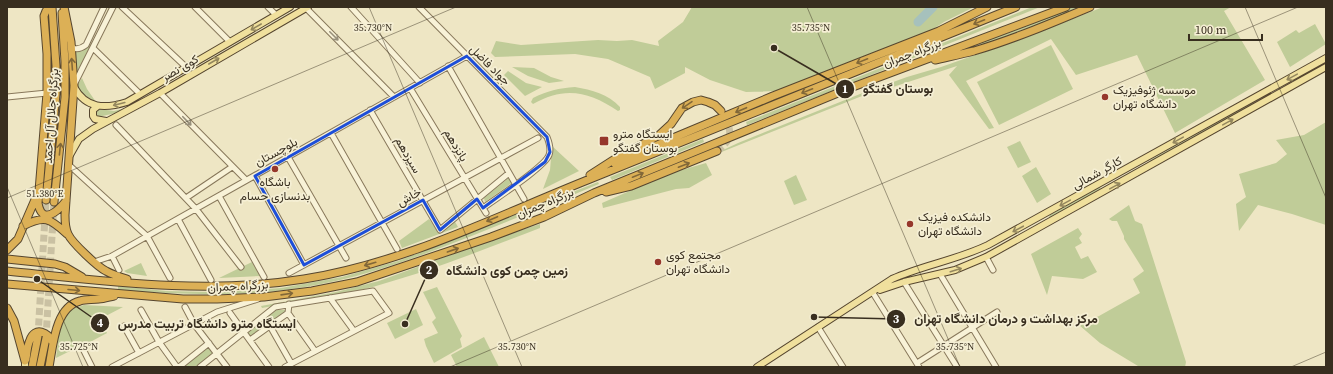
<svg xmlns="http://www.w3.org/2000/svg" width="1333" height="374" viewBox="0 0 1333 374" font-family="'Source Serif 4',Vazirmatn,serif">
<rect width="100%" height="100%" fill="#eee6c4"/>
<path fill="#c0cc98" d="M109 7H113L80 72 76 74 74 50C76 51 79 51 81 51 94 48 104 18 109 7Z
M692 7H974L944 22 927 33 822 74 775 91 746 92 710 80 685 67V73L655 89 650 77 608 59 575 54 495 57 491 53 496 41 521 45 598 40 617 41 632 40 659 46 658 41 683 22Z
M1032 7H1040L747 125 746 122Z
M1069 7H1084L984 45 980 43Z
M1103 7H1231L1224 11 1265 80 1175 133 1137 55 1076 75 1051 39 966 81 994 128 989 129 949 75 957 66 896 86 862 96 704 159 738 143 860 94 907 77 941 67 1024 38Z
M1315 24 1326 44 1290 67 1277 42 1296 30 1299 33Z
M1051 45 1073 89 999 125 977 82Z
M512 67 534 68 551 77 564 81 549 83 528 76Z
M508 71 526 83 542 87 525 96 504 75Z
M82 78 87 89 96 102 84 95 76 87Z
M575 87C592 90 608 94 620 107V110L618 111C589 91 564 86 533 104L531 102 533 98C547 91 559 88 575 87Z
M1252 103 1254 106 1144 166 1152 159Z
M99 109 114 111 122 109 116 113 98 117 95 116 96 110Z
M1326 122V225L1292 214 1258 205 1239 231 1236 204 1246 197 1239 174 1276 163 1287 154 1276 140 1304 135Z
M703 139 704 142 612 180 610 177Z
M1020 141 1031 162 1018 168 1007 147Z
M552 146 579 171 543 189 550 170Z
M706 163 712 175 689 188 676 189 603 208 602 203 671 173Z
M1036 167 1051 194 1037 203 1022 176Z
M796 175 807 200 794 205 784 181Z
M510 177 513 182 485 202 484 198Z
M598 182 599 184C561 200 523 215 484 231 419 257 354 282 284 290 229 297 173 294 118 290V286L166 291 210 292 238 291 281 288 342 277 398 261Z
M1099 187 1101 188 1094 193 1051 218 1049 217 1050 215Z
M1129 205 1135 221 1142 224 1186 362 1185 367 1138 366 1100 343 1079 325 1099 316 1140 293 1133 279 1144 271 1124 239V236L1117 221H1112L1109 219Z
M429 219 438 232 454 220 458 227 402 248 399 241Z
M540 224V228C480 251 423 274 361 290 328 298 295 302 262 308L261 306 336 292 379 281 491 240Z
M1078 228 1082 234 1079 238 1082 243 1075 247 1081 259 1088 256 1097 272 1083 279 1052 276 1047 295 1031 254Z
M252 262 260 276 219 278Z
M141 263 147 276 127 273 124 271Z
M437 287 462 336 460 339 462 347 434 363 426 346 424 339 438 333 432 322 436 318 423 292Z
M84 305 123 307 100 319 107 333 79 348 78 347 56 358 60 324 69 310Z
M416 309 423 325 395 339 387 323Z
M276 310H285L287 313 250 338 246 333Z
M484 337 499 367H457L451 355Z
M208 345 215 353 199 367H182Z"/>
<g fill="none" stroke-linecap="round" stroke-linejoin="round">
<path stroke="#a6c1bc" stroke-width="9" d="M918 22 933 7"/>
<path stroke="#cac1a3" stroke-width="7" stroke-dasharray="7 3.5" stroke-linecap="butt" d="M717 151C731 141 733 133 725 118
M38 336 46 200
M46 338 54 202"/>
<defs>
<path id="minor" d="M122 7 186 67
M195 7 230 42
M268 7 276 15
M351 7 420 83
M419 7 547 137C549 142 551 150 549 155 545 167 495 199 483 208
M306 8 394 97
M71 44 73 48C78 50 82 48 86 45L104 7
M93 48 140 94
M448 66 524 199
M74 85 113 7
M410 88 486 213
M160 93 246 180
M7 97 47 93
M370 110 440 230 509 173
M116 125 196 209 241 267
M331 133 397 249
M288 157 346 258
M69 165 147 236 170 278
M255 176 304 265
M219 196 264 277
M186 198 232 167
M178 219 211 280
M112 256 119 270
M986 257 993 270
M94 262 112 256 467 56
M289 273 538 138
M940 274 996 367
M904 282 957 367
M873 293 919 367
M330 298 354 331
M289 304 288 313 315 351
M185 307 194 324 227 367
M141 310 159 342 177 367
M230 313 269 367
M124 326 139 353
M270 326 291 363
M818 327 843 367
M250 340 288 313
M84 351 92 367
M917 363 997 312
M112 367 217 312 258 299
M179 367 209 343
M200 367 275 307 373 291 389 313 285 367"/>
<path id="major" d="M74 87C86 109 105 109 127 102L290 7
M98 106 93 110V116L95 119 106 121
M70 155 79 139 93 129 160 93 308 7
M880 290 904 282 955 270 986 257 1326 67
M25 367V361
M757 367 892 279C923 265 957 260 988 245L1326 58"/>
<path id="highway" d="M52 7 46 11 44 16 47 54V93L38 203C42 226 58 211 66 201
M64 7 71 42 74 86 65 215C65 222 65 228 68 234 72 243 98 267 106 271 113 275 120 277 127 279
M935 60C948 57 962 54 974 51 1014 39 1052 23 1090 7
M615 164 673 138 773 96 939 31 987 7
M590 175 618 157 658 136 671 124 682 108 693 102 701 100 708 102 715 105 721 111
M606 192 631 186 717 151
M46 200 56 94V66L52 7
M54 202 65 97V62L62 13
M23 226C44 215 50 218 67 234
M7 250 18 239 37 195
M7 259 55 264 65 267 82 277
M7 271C105 281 206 295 304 279 405 263 497 216 590 179 732 121 874 64 1016 7
M7 284 183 299H217L264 297 312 291 357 282 491 237 544 217 594 193 850 88 1066 7
M7 308 14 321 25 361
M26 359C27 353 27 346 30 340 35 326 48 332 53 343
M32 367 38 336
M40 367 46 338
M49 367C53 346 55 307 80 301 86 299 92 300 99 299 104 299 109 297 114 296"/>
</defs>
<use href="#minor" stroke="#88785b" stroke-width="7"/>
<use href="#major" stroke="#56462f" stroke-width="8"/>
<use href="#highway" stroke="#56462f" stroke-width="9"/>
<use href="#minor" stroke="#f8f2d7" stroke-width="5"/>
<use href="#major" stroke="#f0e09d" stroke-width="6"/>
<use href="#highway" stroke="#dcb056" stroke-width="7"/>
</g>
<defs><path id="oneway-shaft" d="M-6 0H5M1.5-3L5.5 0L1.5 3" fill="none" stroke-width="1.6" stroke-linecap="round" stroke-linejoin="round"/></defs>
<g stroke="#826838">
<use href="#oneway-shaft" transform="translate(979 22) rotate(158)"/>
<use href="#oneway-shaft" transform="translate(862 61) rotate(158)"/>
<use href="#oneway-shaft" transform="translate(72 64) rotate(-94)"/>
<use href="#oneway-shaft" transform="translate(807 91) rotate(158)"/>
<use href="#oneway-shaft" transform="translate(687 105) rotate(146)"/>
<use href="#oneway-shaft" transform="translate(741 110) rotate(157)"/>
<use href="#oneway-shaft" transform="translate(60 149) rotate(-84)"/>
<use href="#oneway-shaft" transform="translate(684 165) rotate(-21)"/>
<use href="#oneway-shaft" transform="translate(638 175) rotate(-22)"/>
<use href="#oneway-shaft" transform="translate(492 219) rotate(157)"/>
<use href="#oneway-shaft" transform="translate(453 250) rotate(-19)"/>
<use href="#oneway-shaft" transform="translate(370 264) rotate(164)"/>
<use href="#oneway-shaft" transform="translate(74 290) rotate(5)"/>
<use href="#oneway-shaft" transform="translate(287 294) rotate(-8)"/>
</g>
<g stroke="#94875e">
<use href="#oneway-shaft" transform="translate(256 27) rotate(150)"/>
<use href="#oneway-shaft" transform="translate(214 61) rotate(-30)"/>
<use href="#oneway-shaft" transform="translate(1292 77) rotate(151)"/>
<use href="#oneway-shaft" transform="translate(119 104) rotate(166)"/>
<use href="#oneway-shaft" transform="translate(1228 122) rotate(-29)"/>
<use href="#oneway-shaft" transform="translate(1178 140) rotate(151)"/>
<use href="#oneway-shaft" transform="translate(1115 186) rotate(-29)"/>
<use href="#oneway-shaft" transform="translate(1065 203) rotate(151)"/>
<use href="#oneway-shaft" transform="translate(1018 229) rotate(152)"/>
<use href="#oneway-shaft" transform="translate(956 270) rotate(-17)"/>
</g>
<g stroke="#98907b">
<use href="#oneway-shaft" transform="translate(334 36) rotate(45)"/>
<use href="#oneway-shaft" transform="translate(187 121) rotate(46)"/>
</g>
<path fill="none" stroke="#1d4ed8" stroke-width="3" stroke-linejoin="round" d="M467 56 547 137 550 152 545 162 483 208 477 199 440 230 423 200 304 265 255 176Z"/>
<path fill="none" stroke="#382e1f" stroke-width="1" stroke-opacity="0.45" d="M369 7 522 367M807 7 960 367M1245 7 1326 198M7 187 83 367M7 198 456 7M450 367 1298 7M1291 367 1326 352"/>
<g fill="#96372b" stroke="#f5efd4" stroke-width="1.5">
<circle cx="1105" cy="97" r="4"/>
<rect x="599" y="136" width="10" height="10" rx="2"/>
<circle cx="275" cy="169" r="4"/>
<circle cx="910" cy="224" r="4"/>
<circle cx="658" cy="262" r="4"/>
</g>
<g text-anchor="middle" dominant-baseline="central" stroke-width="3.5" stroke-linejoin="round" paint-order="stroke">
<g font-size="12" fill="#382e1f" stroke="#f5efd4">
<text transform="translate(912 53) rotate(-21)">بزرگراه چمران</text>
<text transform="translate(490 65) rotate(45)">جواد فاضل</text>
<text transform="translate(180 68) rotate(-30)">کوی نصر</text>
<text transform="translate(51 116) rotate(-86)">بزرگراه جلال آل احمد</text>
<text transform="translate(456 145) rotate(59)">پانزدهم</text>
<text transform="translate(276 152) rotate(-29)">بلوچستان</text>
<text transform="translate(408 155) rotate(60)">سیزدهم</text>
<text transform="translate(1097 173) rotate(-29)">کارگر شمالی</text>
<text transform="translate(409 197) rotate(-29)">خاش</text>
<text transform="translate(545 203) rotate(-23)">بزرگراه چمران</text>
<text transform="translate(238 286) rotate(-3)">بزرگراه چمران</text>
</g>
<g font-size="12" fill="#382e1f" stroke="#f5efd4" text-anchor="start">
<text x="1113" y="90">موسسه ژئوفیزیک<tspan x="1113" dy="14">دانشگاه تهران</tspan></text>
<text x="613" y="134">ایستگاه مترو<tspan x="613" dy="14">بوستان گفتگو</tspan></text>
<text x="275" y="182" text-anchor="middle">باشگاه<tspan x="275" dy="14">بدنسازی حسام</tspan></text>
<text x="918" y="217">دانشکده فیزیک<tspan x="918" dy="14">دانشگاه تهران</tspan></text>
<text x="666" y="255">مجتمع کوی<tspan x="666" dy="14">دانشگاه تهران</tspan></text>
</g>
</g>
<g font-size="10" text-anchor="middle" fill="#382e1f" stroke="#f5efd4" stroke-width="3.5" stroke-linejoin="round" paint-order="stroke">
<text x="373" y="31">35.730°N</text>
<text x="811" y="31">35.735°N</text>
<text x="45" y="197">51.380°E</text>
<text x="79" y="350">35.725°N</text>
<text x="517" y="350">35.730°N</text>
<text x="955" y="350">35.735°N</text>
</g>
<path fill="none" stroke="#382e1f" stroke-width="1.5" d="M774 48L845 89M405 324L429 270M814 317L896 319M37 279L100 323"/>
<g fill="#382e1f" stroke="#f5efd4" stroke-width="1.5">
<circle cx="774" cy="48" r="4"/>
<circle cx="405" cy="324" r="4"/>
<circle cx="814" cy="317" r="4"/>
<circle cx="37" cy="279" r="4"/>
<circle cx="845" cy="89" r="10"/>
<circle cx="429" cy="270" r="10"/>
<circle cx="896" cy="319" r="10"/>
<circle cx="100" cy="323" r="10"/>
</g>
<g font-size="12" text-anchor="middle" font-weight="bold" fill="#fff">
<text x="845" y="93">1</text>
<text x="429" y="274">2</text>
<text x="896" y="323">3</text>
<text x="100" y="327">4</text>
</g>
<g font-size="13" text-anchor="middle" font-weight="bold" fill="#382e1f" stroke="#f5efd4" stroke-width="3.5" stroke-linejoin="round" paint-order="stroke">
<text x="898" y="93">بوستان گفتگو</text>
<text x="507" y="275">زمین چمن کوی دانشگاه</text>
<text x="1006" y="323">مرکز بهداشت و درمان دانشگاه تهران</text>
<text x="207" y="328">ایستگاه مترو دانشگاه تربیت مدرس</text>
</g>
<rect width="1333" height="374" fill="none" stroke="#382e1f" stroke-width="16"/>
<path d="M1189 34v6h73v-6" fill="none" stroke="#382e1f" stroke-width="2"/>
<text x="1195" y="34" font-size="12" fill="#382e1f" stroke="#f5efd4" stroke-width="3" paint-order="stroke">100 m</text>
</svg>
